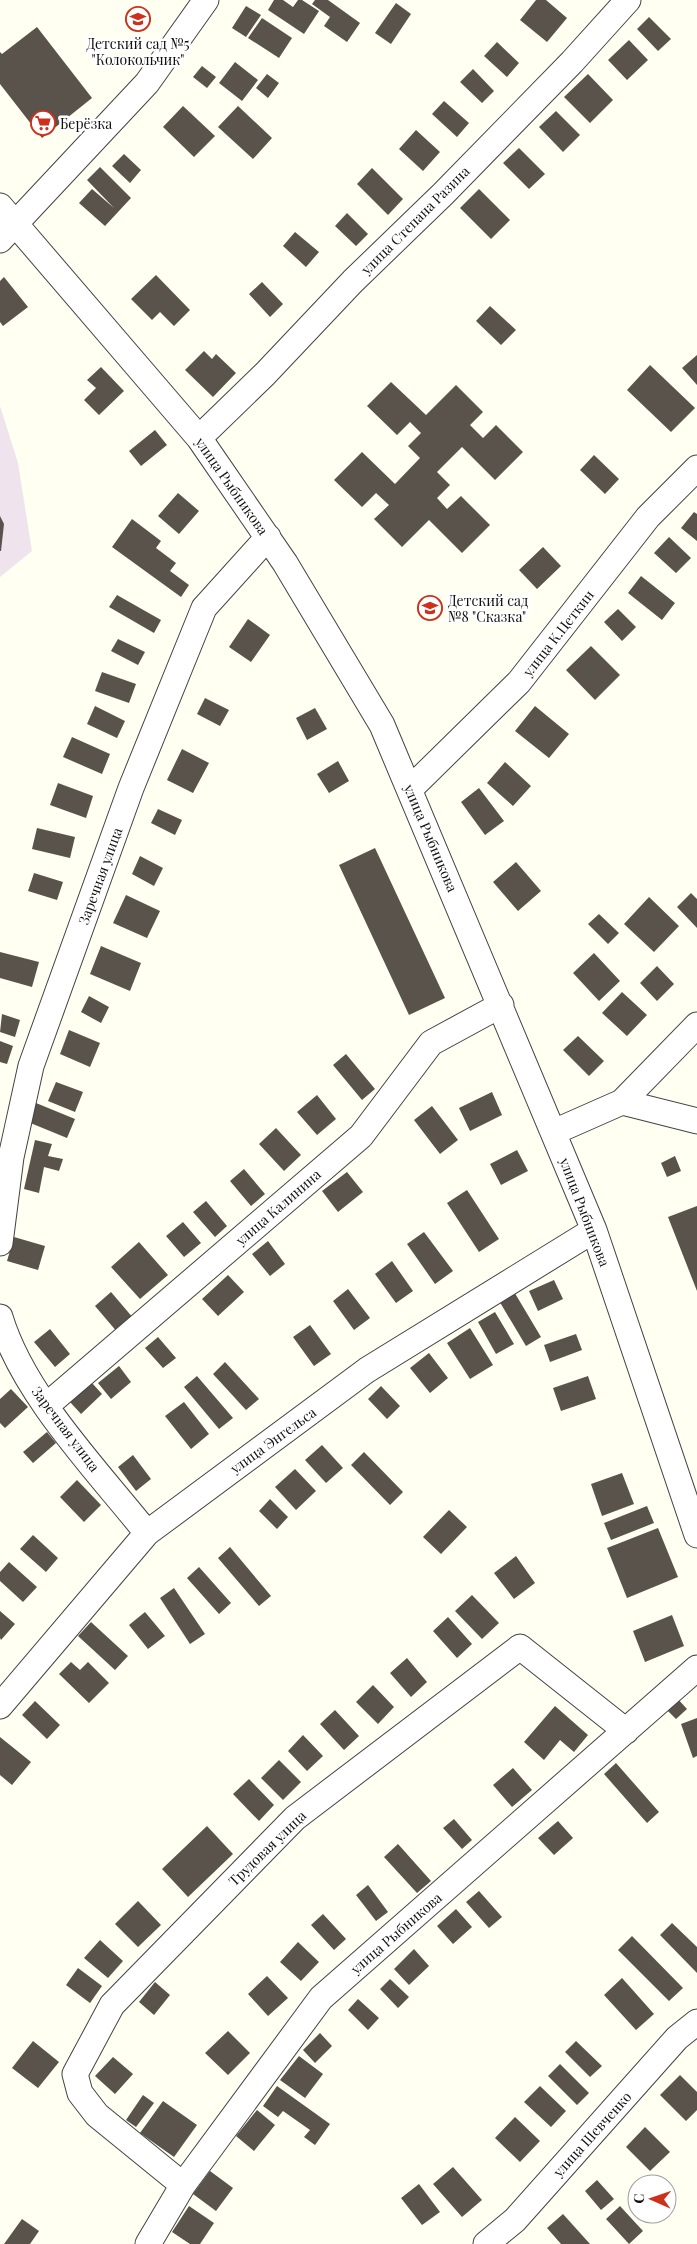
<svg xmlns="http://www.w3.org/2000/svg" width="697" height="2244" viewBox="0 0 697 2244" font-family="'Playfair Display',serif">
<rect width="100%" height="100%" fill="#fffff2"/>
<path fill="#efe4ee" d="M0 406 18 463 32 551 0 577Z"/>
<path fill="#5a534b" d="M274 0H283L293 7 298 0H302L319 11 304 34 268 10Z
M315 0H328L360 23 347 42 324 26 330 17 312 4Z
M536 0H546L567 18 547 42 520 20Z
M396 3 411 14 391 44 375 33Z
M246 6 261 15 246 37 232 28Z
M649 17 671 39 658 51 637 29Z
M262 18 292 38 279 58 248 38Z
M37 27 92 98 42 138 0 84V52L2 54Z
M629 40 648 60 627 80 608 60Z
M497 42 519 63 507 77 484 56Z
M235 62 258 80 242 101 219 83Z
M202 66 216 77 207 88 193 77Z
M473 69 494 91 482 103 460 82Z
M267 74 279 83 268 98 256 88Z
M588 74 613 100 590 123 564 97Z
M444 101 469 123 457 137 432 114Z
M183 106 215 136 194 157 163 127Z
M238 106 272 138 253 159 218 127Z
M556 111 580 135 563 152 539 127Z
M416 130 440 152 423 171 399 149Z
M519 148 545 174 529 189 503 163Z
M124 154 141 170 130 183 112 166Z
M100 167 131 198 105 226 79 203 92 189 114 208 87 180Z
M372 168 403 199 388 215 357 184Z
M479 189 510 220 491 239 460 208Z
M347 213 368 234 356 246 335 226Z
M295 232 319 252 306 267 283 246Z
M156 275 190 310 174 326 160 312 152 320 131 299Z
M4 277 28 307 3 326 0 322V281Z
M262 282 283 304 270 317 249 294Z
M490 306 516 330 501 345 476 321Z
M204 351 212 359 216 354 236 373 213 397 185 370Z
M697 355V385L682 368Z
M650 365 695 408 671 432 627 390Z
M101 367 124 391 99 415 84 400 96 388 87 380Z
M391 382 426 415 456 385 483 412 470 425 483 438 496 425 523 452 495 480 462 447 437 472 450 485 437 498 447 509 461 496 490 525 462 553 429 520 402 547 374 519 389 505 376 493 362 507 334 480 362 452 395 484 420 458 408 446 421 433 410 422 397 435 367 406Z
M155 430 167 445 141 466 129 451Z
M594 455 619 479 605 494 580 470Z
M178 493 199 511 179 534 158 516Z
M694 512 697 514V541L681 528Z
M0 516 4 524 1 551H0Z
M132 519 161 541 156 548 176 563 170 571 189 585 181 597 112 547Z
M669 537 691 558 676 573 654 553Z
M543 547 561 566 537 589 519 570Z
M641 576 675 603 662 620 628 593Z
M117 595 161 620 154 633 109 607Z
M618 609 636 627 622 641 604 622Z
M248 619 270 635 251 662 229 647Z
M118 639 145 652 138 665 111 651Z
M591 646 620 675 595 700 566 670Z
M102 672 136 684 129 703 95 691Z
M205 698 229 710 220 726 197 714Z
M95 706 125 721 117 738 87 724Z
M535 706 569 734 549 758 515 731Z
M315 708 327 729 307 740 296 718Z
M72 737 110 754 102 774 63 757Z
M182 749 209 763 193 793 167 780Z
M338 761 349 781 329 793 317 774Z
M505 762 531 786 513 806 487 783Z
M58 783 93 796 86 818 50 805Z
M479 788 504 821 485 835 461 802Z
M158 809 182 820 175 835 151 823Z
M37 828 75 837 70 858 32 849Z
M375 848 445 998 409 1015 339 865Z
M140 856 163 868 154 886 132 874Z
M516 862 541 891 518 911 493 882Z
M34 873 63 882 57 900 28 891Z
M691 893 697 899V928L677 907Z
M126 895 160 911 147 938 113 923Z
M649 897 679 926 654 952 624 924Z
M599 914 619 933 608 944 588 924Z
M101 946 141 963 130 991 90 974Z
M0 952 39 962 32 987 0 978Z
M594 953 620 981 599 1001 573 973Z
M657 966 674 984 657 1001 640 983Z
M622 992 647 1015 627 1036 602 1013Z
M89 996 109 1007 101 1023 81 1012Z
M2 1014 20 1020 15 1037 0 1032Z
M69 1030 100 1043 90 1067 60 1054Z
M578 1036 604 1061 589 1076 563 1050Z
M0 1041 13 1046 7 1064 0 1062Z
M346 1054 375 1089 362 1100 333 1065Z
M56 1082 83 1092 75 1112 48 1101Z
M492 1092 502 1115 470 1131 459 1108Z
M317 1095 336 1119 317 1135 297 1112Z
M36 1103 75 1119 67 1138 28 1122Z
M432 1106 458 1140 440 1154 414 1120Z
M276 1128 301 1155 284 1171 259 1144Z
M35 1140 52 1144 48 1156 63 1159 59 1171 44 1167 39 1193 24 1189Z
M517 1150 528 1171 501 1185 490 1164Z
M675 1156 681 1171 667 1177 661 1163Z
M244 1169 265 1194 251 1206 230 1181Z
M347 1172 363 1192 338 1212 322 1191Z
M467 1190 499 1239 479 1252 447 1203Z
M206 1201 227 1226 215 1237 193 1212Z
M697 1206V1291L668 1217Z
M183 1222 201 1243 184 1257 166 1236Z
M424 1232 453 1271 435 1284 407 1244Z
M14 1237 45 1246 38 1270 7 1261Z
M268 1241 285 1264 270 1276 252 1254Z
M139 1242 168 1275 140 1299 111 1267Z
M392 1261 413 1291 396 1303 375 1274Z
M228 1275 244 1292 218 1316 202 1299Z
M554 1280 563 1299 538 1311 529 1291Z
M348 1289 370 1318 354 1330 333 1301Z
M513 1290 541 1337 526 1346 498 1299Z
M111 1292 134 1319 118 1333 95 1306Z
M495 1312 514 1344 496 1354 478 1322Z
M310 1325 331 1354 314 1366 293 1337Z
M470 1328 493 1365 470 1379 447 1343Z
M50 1329 70 1354 55 1367 34 1342Z
M576 1334 582 1350 550 1362 544 1345Z
M158 1337 176 1358 163 1368 145 1348Z
M429 1353 448 1378 430 1393 410 1368Z
M225 1362 259 1399 246 1410 213 1374Z
M119 1366 131 1382 111 1399 98 1383Z
M197 1376 233 1418 219 1429 184 1387Z
M588 1376 596 1399 561 1411 553 1388Z
M92 1383 102 1394 81 1414 70 1402Z
M381 1386 400 1406 387 1419 368 1399Z
M11 1389 28 1407 5 1428 0 1423V1399Z
M184 1402 209 1434 191 1449 165 1416Z
M47 1432 56 1443 33 1463 23 1452Z
M322 1445 343 1468 326 1483 305 1460Z
M364 1452 403 1492 390 1505 351 1465Z
M133 1455 151 1479 136 1491 118 1467Z
M295 1469 316 1491 296 1510 275 1487Z
M622 1473 634 1504 602 1516 591 1484Z
M77 1480 101 1505 84 1522 60 1497Z
M270 1499 288 1517 277 1529 259 1511Z
M647 1506 654 1523 611 1540 604 1523Z
M449 1510 467 1527 441 1554 423 1537Z
M658 1528 678 1577 627 1598 607 1548Z
M33 1535 58 1558 46 1572 20 1549Z
M230 1547 271 1596 259 1606 218 1558Z
M516 1556 535 1583 514 1599 494 1573Z
M9 1562 37 1587 23 1602 0 1581V1572Z
M199 1567 231 1603 219 1614 187 1578Z
M174 1588 205 1634 190 1644 160 1598Z
M472 1595 499 1623 482 1639 455 1611Z
M0 1611 15 1624 1 1640 0 1638Z
M145 1612 165 1636 148 1649 129 1625Z
M672 1615 684 1646 645 1662 633 1631Z
M448 1617 472 1644 457 1658 433 1631Z
M91 1622 128 1656 115 1670 78 1636Z
M407 1658 427 1682 411 1697 390 1673Z
M71 1662 80 1670 88 1662 109 1683 89 1703 59 1674Z
M373 1685 394 1707 378 1724 356 1702Z
M676 1697 687 1709 676 1719 665 1708Z
M35 1701 60 1725 47 1739 22 1715Z
M555 1706 588 1735 574 1752 560 1740 544 1760 524 1742Z
M335 1710 359 1736 344 1750 320 1724Z
M697 1718V1756L693 1758 681 1724Z
M303 1735 323 1756 307 1771 288 1751Z
M0 1737 31 1762 12 1785 0 1775Z
M279 1760 301 1782 283 1800 261 1778Z
M616 1763 659 1812 647 1823 604 1774Z
M513 1768 532 1790 512 1807 493 1785Z
M249 1779 274 1805 259 1821 233 1794Z
M454 1819 472 1840 462 1849 443 1828Z
M558 1821 573 1838 554 1855 538 1838Z
M207 1826 233 1854 188 1897 162 1869Z
M398 1844 431 1881 417 1893 384 1857Z
M368 1885 388 1912 376 1921 356 1895Z
M479 1891 502 1917 489 1928 466 1902Z
M138 1901 161 1925 138 1947 115 1924Z
M456 1909 472 1927 453 1944 437 1926Z
M323 1914 346 1939 334 1950 311 1925Z
M672 1923 697 1947V1973L660 1935Z
M632 1936 683 1988 669 2001 618 1950Z
M100 1940 123 1961 108 1978 84 1958Z
M298 1942 319 1962 301 1981 280 1962Z
M414 1949 429 1966 409 1985 394 1969Z
M78 1968 102 1986 90 2003 66 1985Z
M267 1976 288 1998 268 2016 248 1994Z
M622 1978 654 2014 636 2030 604 1995Z
M390 1979 409 1997 398 2008 380 1989Z
M155 1982 170 1995 154 2015 139 2002Z
M358 1999 379 2018 368 2030 348 2010Z
M228 2031 250 2053 228 2075 205 2053Z
M320 2033 332 2046 315 2063 303 2050Z
M33 2041 59 2062 38 2088 12 2068Z
M576 2041 602 2066 590 2077 565 2052Z
M299 2056 323 2074 305 2098 280 2080Z
M113 2057 133 2074 115 2094 95 2076Z
M560 2064 589 2093 577 2105 548 2076Z
M680 2075 697 2092V2110L686 2121 660 2095Z
M277 2086 330 2124 315 2145 304 2137 310 2130 283 2111 278 2117 263 2106Z
M540 2086 566 2111 551 2127 524 2102Z
M143 2095 154 2103 136 2127 126 2120Z
M163 2101 197 2125 174 2157 140 2133Z
M257 2110 275 2125 254 2151 236 2136Z
M515 2117 540 2141 520 2162 495 2138Z
M645 2127 670 2152 650 2171 626 2147Z
M453 2167 482 2200 462 2217 433 2184Z
M210 2171 233 2188 216 2211 193 2194Z
M597 2180 614 2199 601 2210 585 2191Z
M419 2184 440 2212 422 2225 401 2198Z
M189 2206 214 2223 200 2244H190L172 2232Z
M620 2206 643 2231 629 2244 606 2219Z
M563 2214 590 2244H561L547 2228Z
M22 2219 39 2231 30 2244H4Z"/>
<g fill="none" stroke-linecap="round" stroke-linejoin="round">
<defs>
<path id="minor" d="M0 206 199 438 285 563 382 725 594 1230 697 1535
M0 240 147 83 206 0
M199 438 265 374 353 281 443 194 572 62 628 0
M410 789 519 682 648 517 697 468
M622 1102 697 1025
M554 1132 622 1102 697 1121
M0 1243 11 1157 31 1066 131 788 204 608 268 537
M0 1317C23 1394 96 1469 147 1533
M46 1406 361 1136 431 1043 501 1005
M0 1706 147 1533 367 1370 594 1230
M183 2185 97 2115 80 2093 75 2074 112 2005 295 1818 520 1647 626 1731
M148 2244 183 2185 321 1998 697 1668
M486 2244 515 2220 677 2038 697 2022"/>
</defs>
<use href="#minor" stroke="#434343" stroke-width="27"/>
<use href="#minor" stroke="#fff" stroke-width="25"/>
</g>
<defs>
<symbol id="school-ring" viewBox="-11 -11 22 22"><circle r="9.5" fill="#fff" stroke="#cd301b" stroke-width="1.5"/><path d="M0-5L7-2L0 1L-7-2ZM-4 1L0 2.5L4 1V4Q0 6-4 4Z" fill="#cd301b"/></symbol>
<symbol id="supermarket-ring" viewBox="-11 -11 22 22"><circle r="9.5" fill="#fff" stroke="#cd301b" stroke-width="1.5"/><path d="M-6-5.5h2.5l.6 2H6L4.5 2H-2.5L-4.4-4H-6ZM-1.5 3.2a1.3 1.3 0 1 0 .1 0ZM3 3.2a1.3 1.3 0 1 0 .1 0Z" fill="#cd301b"/></symbol>
</defs>
<g fill-rule="evenodd">
<use href="#school-ring" x="124" y="5" width="28" height="28"/>
<use href="#supermarket-ring" x="29" y="109" width="28" height="28"/>
<use href="#school-ring" x="416" y="594" width="28" height="28"/>
</g>
<g text-anchor="middle" dominant-baseline="central" stroke-width="5" stroke-linejoin="round" paint-order="stroke">
<g font-size="14" fill="#101010" stroke="#fff" text-anchor="start">
<text x="138" y="43" text-anchor="middle">Детский сад №5<tspan x="138" dy="16">"Колокольчик"</tspan></text>
<text x="60" y="123">Берёзка</text>
<text x="448" y="600">Детский сад<tspan x="448" dy="16">№8 "Сказка"</tspan></text>
</g>
<g font-size="14" fill="#101010" stroke="#fff">
<text transform="translate(415 220) rotate(-45)">улица Степана Разина</text>
<text transform="translate(232 486) rotate(55)">улица Рыбникова</text>
<text transform="translate(558 633) rotate(-52)">улица К.Цеткин</text>
<text transform="translate(431 838) rotate(67)">улица Рыбникова</text>
<text transform="translate(100 876) rotate(-70)">Заречная улица</text>
<text transform="translate(278 1207) rotate(-41)">улица Калинина</text>
<text transform="translate(585 1212) rotate(69)">улица Рыбникова</text>
<text transform="translate(66 1429) rotate(53)">Заречная улица</text>
<text transform="translate(273 1440) rotate(-36)">улица Энгельса</text>
<text transform="translate(267 1848) rotate(-44)">Трудовая улица</text>
<text transform="translate(396 1933) rotate(-41)">улица Рыбникова</text>
<text transform="translate(592 2134) rotate(-48)">улица Шевченко</text>
</g>
</g>
<g transform="translate(652 2199) rotate(272)"><circle r="24" fill="#ffffff" stroke="#9f9f9f"/>
<path d="M0-4L9 19L0 12L-9 19Z" fill="#cd301b"/>
<text y="-8" font-size="14" font-weight="bold" text-anchor="middle" fill="#101010">С</text>
</g>
</svg>
